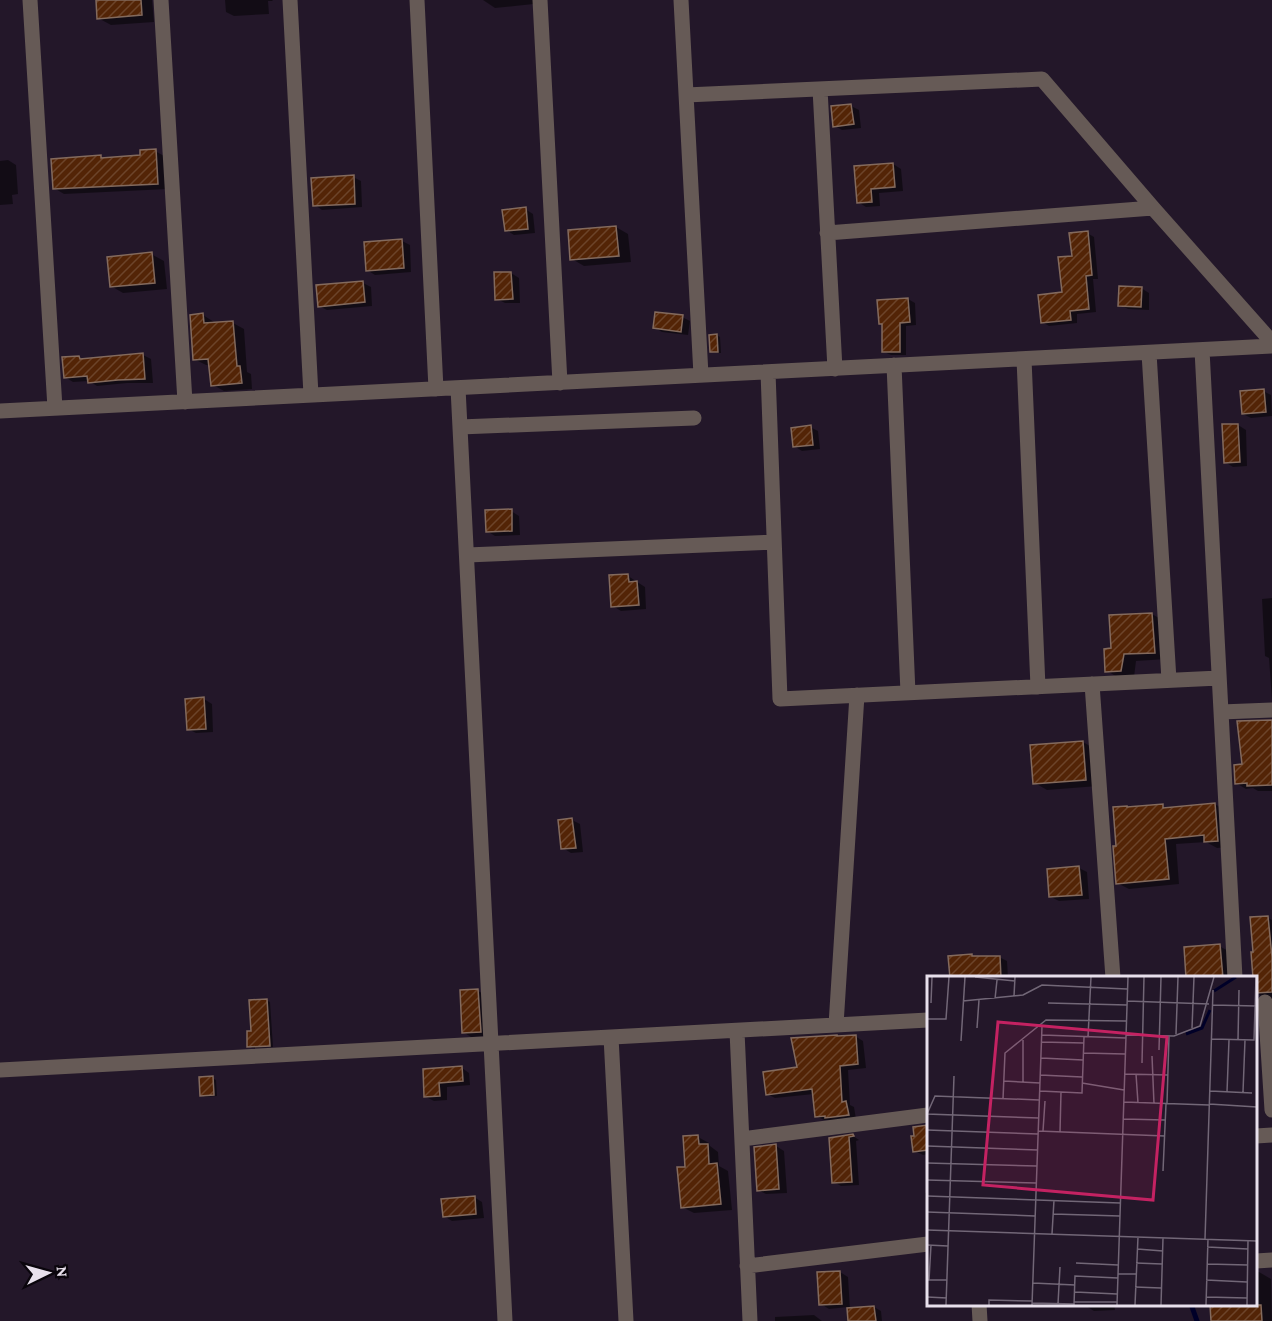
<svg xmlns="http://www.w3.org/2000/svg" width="1272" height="1321" viewBox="0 0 1272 1321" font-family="'Crimson Pro',serif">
<defs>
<pattern id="building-hatch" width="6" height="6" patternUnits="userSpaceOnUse" patternTransform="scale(1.5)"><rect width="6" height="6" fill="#532406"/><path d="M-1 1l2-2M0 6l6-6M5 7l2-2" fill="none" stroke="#6c442a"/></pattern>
</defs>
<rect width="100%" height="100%" fill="#231729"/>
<path fill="#0007" d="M97 0H152L154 22 111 25 98 18Z
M225 0H272L273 1H268L269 14 234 16 226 12Z
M483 0H544L543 3 495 8Z
M851 106 859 110 861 128 842 130 835 126Z
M155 151 166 157 168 189 64 194 54 188 100 156 104 159 142 156Z
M8 160 16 165 18 194 12 195 13 204 0 205V161Z
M893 164 901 169 903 191 879 193 880 206 866 207 858 202Z
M353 177 361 181 362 207 322 210 315 205Z
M525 209 533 214 535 233 514 235 506 230Z
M616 227 628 234 631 262 584 266 572 259Z
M1087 233 1094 237 1098 279H1093L1096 312 1077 314V323L1049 326 1042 322 1063 294 1073 257Z
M402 241 410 245 411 272 375 275 367 270Z
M151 254 164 261 167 289 123 293 111 286Z
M511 273 519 278 520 303H505L497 299Z
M363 283 371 287 372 306 327 310 319 306Z
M1141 288 1149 293V310L1128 309 1120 305Z
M908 299 915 303 916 325 906 326V355H891L884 352V325L881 323Z
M203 315 214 322V324L233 323 244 329 247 372 251 374 252 389 224 391 213 385 211 365H206L194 359Z
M682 317 690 321 688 335 662 332 654 327Z
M717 335 720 337 721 353H714L711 351Z
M143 355 151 359 153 383H127L97 386 89 381 73 382 65 377 79 357 83 360Z
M1263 391 1271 395 1272 416 1251 418 1243 414Z
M1238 425 1246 430 1247 466 1233 467 1225 462 1224 426Z
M810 427 818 431 820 449 802 451 794 446Z
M511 511 519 516 520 535 495 536 487 531Z
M628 576 645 587 646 609 621 611 613 606Z
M1272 598V700L1269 658 1265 656 1262 599Z
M1152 614 1164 621 1167 659 1136 661 1134 677 1119 678 1107 671 1112 650Z
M204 699 212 704 213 732 196 733 188 729Z
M1272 721V791H1258L1253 788 1246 789 1236 783 1243 766Z
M1083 742 1095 749 1098 786 1047 790 1035 783Z
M1215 804 1226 811 1229 847 1217 848 1206 842 1176 844 1179 884 1129 889 1117 883 1118 847 1162 806 1168 809Z
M572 820 580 824 583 852 571 853 563 848Z
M1079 868 1087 872 1089 899 1059 901 1051 897Z
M1268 918 1272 920V999H1267L1256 993 1255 953Z
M1219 946 1232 953 1234 978H1188Z
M971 955 976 958 999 957 1007 961 1008 978H951Z
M478 991 486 995 488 1036 471 1037 463 1032Z
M266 1000 270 1002 273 1047 252 1048 249 1046 253 1032Z
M855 1036 863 1041 866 1068 848 1070 850 1105 854 1107 856 1119 834 1122 830 1120H824L816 1116 814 1094 775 1098 767 1094 799 1069Z
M462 1068 469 1073 470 1085 447 1087V1100L434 1101 426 1097 424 1070Z
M212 1078 216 1080 217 1096 205 1097 202 1095Z
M928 1126V1154L923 1155 915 1151 916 1137 915 1128Z
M853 1136 859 1140 856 1141 859 1185 841 1186 834 1182 831 1139Z
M698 1137 709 1143 710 1146 718 1152 719 1166 728 1171 732 1210 694 1213 682 1207Z
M776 1146 784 1151 787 1193 766 1194 758 1190Z
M928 1192V1224L925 1193Z
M474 1197 482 1202 484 1218 452 1221 444 1216Z
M840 1272 848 1277 850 1310 874 1307 881 1311 882 1321H850L848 1307 829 1309 821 1304Z
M1256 1272H1259L1271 1279 1272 1321H1213L1212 1304H1256Z
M1086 1304H1114L1115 1310 1094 1311 1086 1306Z
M814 1315 822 1321H775V1317Z"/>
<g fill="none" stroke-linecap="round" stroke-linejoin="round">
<path stroke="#000028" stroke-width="5" d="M1191 1304 1197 1321"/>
</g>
<path fill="url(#building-hatch)" stroke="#836a5d" stroke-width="1.5" d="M96 0H141L142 15 97 19Z
M851 104 854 124 833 127 831 106Z
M156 149 158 184 53 189 51 159 101 155V158L140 155V150Z
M893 163 895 187 871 189 872 202 857 203 854 166Z
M354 175 355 204 313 206 311 178Z
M526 207 528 229 505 231 502 210Z
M616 226 619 256 570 260 568 230Z
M1088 231 1092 275 1086 276 1089 309 1070 311 1071 320 1041 323 1038 295 1062 292 1058 257 1072 256 1069 233Z
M402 239 404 268 366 271 364 242Z
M152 252 155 283 110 287 107 257Z
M494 272H511L513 299 495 300Z
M363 281 365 302 318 307 316 285Z
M1119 286 1142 287 1141 307 1118 306Z
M908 298 910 322 900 323V352H882V324H879L877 300Z
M655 312 683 315 681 332 653 328Z
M203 313 204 323 233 321 237 366H240L242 383 211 386 208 359 193 360 190 315Z
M717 334 718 352H710L709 335Z
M143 353 145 379 118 380 88 383 87 376 64 378 62 357 79 356 80 359Z
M1264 389 1266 412 1242 414 1240 391Z
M1222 424H1238L1240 462 1224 463Z
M811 425 813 445 793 447 791 428Z
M512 509V531L486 532 485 510Z
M628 574 629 582 637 581 639 605 611 607 609 575Z
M1152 613 1155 653 1124 654 1121 671 1105 672 1104 649 1111 648 1109 615Z
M204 697 206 729 187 730 185 699Z
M1272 720V785L1247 786V783L1235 784 1234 765 1242 764 1237 721Z
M1083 741 1086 780 1033 784 1030 745Z
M1215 803 1218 841 1204 842V835L1165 839 1169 879 1116 884 1113 846H1116L1113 807 1127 806V807L1163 804V808Z
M572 818 576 848 561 849 558 820Z
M1079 866 1082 895 1049 897 1047 869Z
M1268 916 1272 957V992L1256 993V978H1253L1251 952H1253L1250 917Z
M1220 944 1223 978H1186L1184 947Z
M972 954V956H1000L1001 978H950L948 956Z
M478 989 481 1032 462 1033 460 990Z
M267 999 270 1046 247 1047V1031H251L249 1000Z
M837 1035V1036L856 1035 858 1064 840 1066 842 1102 846 1101 849 1115 825 1118V1116L815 1117 812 1089 766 1095 763 1072 797 1067 791 1038Z
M462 1066 463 1081 439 1083 440 1096 424 1097 423 1069Z
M213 1076 214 1095 200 1096 199 1077Z
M928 1125V1150L913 1152 911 1136H914L913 1127Z
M853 1134 854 1136 849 1137 852 1182 832 1183 829 1138Z
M698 1135 699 1144H708L709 1164 717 1163 721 1204 681 1208 677 1167H685L683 1136Z
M776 1144 779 1189 757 1191 754 1147Z
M475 1196 476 1214 443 1217 441 1199Z
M840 1271 842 1304 819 1305 817 1272Z
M1210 1305H1261L1262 1321H1211Z
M874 1306 876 1321H848L847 1308Z"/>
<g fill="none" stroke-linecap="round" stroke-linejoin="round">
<path stroke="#665a56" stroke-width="15" d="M30 0 55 408
M161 0 185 402
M290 0 311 395
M417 0 436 389
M540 0 560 383
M681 0 701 375
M820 89 835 369
M686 95 1042 79 1153 208 1272 342
M827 233 1153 208
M1202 350 1235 978
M1149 353 1169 680
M1024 359 1038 687
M894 365 908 693
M768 372 780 699 1219 678
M458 388 505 1321
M0 411 1272 346
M460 427 694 418
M467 555 774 542
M1092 684 1113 978
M1221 712 1272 710
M1265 1002 1272 1110
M836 1025 857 695
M737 1031 750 1321
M611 1037 626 1321
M0 1070 928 1020
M1256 1136 1272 1135
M742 1139 928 1115
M1256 1261 1272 1260
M747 1266 928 1244
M979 1304 980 1321"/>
</g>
<g transform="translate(927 976)">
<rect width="330" height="330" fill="#231729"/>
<path fill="none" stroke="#000028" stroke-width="3" d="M287 15 309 1M259 58 275 52 283 34"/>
<path fill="none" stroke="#726777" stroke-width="1.5" d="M48 1 88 5M87 20 88 1M68 23 70 4M36 25 96 19 115 9 200 13M200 25 282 28M4 27 5 1M121 27 200 29M285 29 330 30M0 43H19L22 1M50 52 52 24M265 52 267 1M249 58 251 1M115 59 199 62M199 59 247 60 273 50 287 1M161 61 164 1M284 63 327 64 329 1M311 64 312 14M34 65 38 1M114 66 157 67M232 74 234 1M156 77 198 78M225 80 227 128M114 82 156 84M215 87 217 1M198 98 241 99M209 98 211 127M113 99 155 101M77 105 113 107M96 106V64M155 107 197 114M113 115 155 117 157 61M283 115 325 117M300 116 302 64M316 116 318 64M76 123 78 77 119 44 199 45M197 126 282 129M240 127 242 60M282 128 330 131M112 142 0 138 8 120 112 124M196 143 238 144M0 154 111 158M111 155 238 160M116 155 118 125M133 156 134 116M0 170 111 174M0 187 110 190M236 195 239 128M0 204 109 207M0 220 193 227M0 236 108 240M126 238 193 240M0 254 330 265M125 258 127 224M278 263 286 14M0 269 21 270M280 271 321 273M210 273 236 275M149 287 191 289M209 287 235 288M280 288 321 289M191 298H209M0 304H20M2 304 4 269M279 304 320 306M106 307 148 309M208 311 234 312M148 316 190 318M0 321 20 322M279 321 320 322M147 326H190M105 327 147 328M131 328 133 291M19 329 27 100M62 329V324L105 325M105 329 115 50M147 329 148 300 191 302M190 329 201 1M208 329 211 261M234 329 236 262M279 329 281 263M320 329 321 264"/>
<path fill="#c42262" fill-opacity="0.15" stroke="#c42262" stroke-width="3" d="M71 46 240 61 226 224 56 209Z"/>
<rect width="330" height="330" fill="none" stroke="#e8e0ec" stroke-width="3"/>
</g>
<g transform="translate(48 1273) rotate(85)" stroke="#0a050c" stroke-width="4.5" paint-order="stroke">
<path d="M0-4.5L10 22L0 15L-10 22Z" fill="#e8e0ec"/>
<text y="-9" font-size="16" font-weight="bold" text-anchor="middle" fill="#e8e0ec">N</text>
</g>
</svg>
